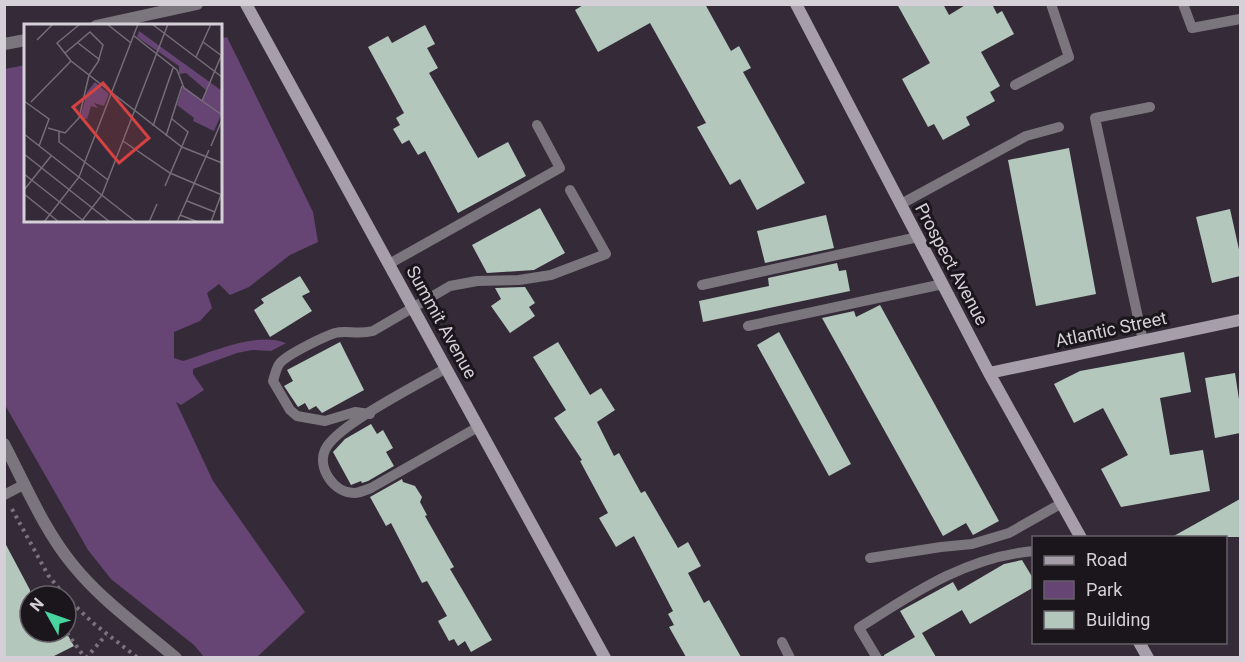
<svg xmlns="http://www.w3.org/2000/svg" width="1245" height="662" viewBox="0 0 1245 662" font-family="Roboto,sans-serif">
<rect width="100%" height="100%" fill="#352b38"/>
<path fill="#664473" d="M227 37 313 212 318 242 290 255 249 287 230 295 219 284 207 293 212 308 200 321 174 332V358L183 361C212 352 257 331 286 343L271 351 252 350 237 353 193 369V374L204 390 181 405 176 402 213 481 305 612 256 658 204 657 194 645 111 579 88 550 5 405V69L25 65 26 220H220V39Z"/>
<path fill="#b3c7bc" d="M585 4H705L731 51 739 46 751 68 743 72 805 183 757 210 740 179 730 185 697 127 706 123 650 23 598 52 575 10Z
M897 4H943L949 15 967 4H992L997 14 1002 11 1014 34 981 52 1000 86 990 92 995 101 966 117 970 125 943 140 934 124 928 127 902 79 930 63Z
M425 25 435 44 427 48 438 68 429 73 478 158 508 142 526 176 458 213 425 151 418 155 409 140 402 144 393 129 400 125 396 118 404 113 368 47 388 36 392 43Z
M1069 148 1096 294 1036 306 1008 160Z
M540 208 565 253 534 270 487 273 472 245Z
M1230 209 1240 254V276L1212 283 1196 217Z
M826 215 834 248 765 263 757 231Z
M837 263 839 271 846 270 850 291 703 322 699 301 769 286 768 278Z
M300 276 310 292 302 296 312 311 270 337 254 310 264 303 261 299Z
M525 287 535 303 529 307 535 316 510 333 491 306 501 299 495 288Z
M880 305 999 521 973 535 966 523 943 536 822 318 854 311 856 317Z
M779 332 851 464 829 476 757 345Z
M340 342 364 390 322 413 316 406 309 410 305 403 298 407 284 386 293 381 287 370Z
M558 342 590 395 601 388 615 410 597 422 614 456 619 453 641 493 645 491 678 548 688 542 701 566 688 573 704 603 709 600 741 657H686L669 627 674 625 668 614 673 611 634 536 616 547 599 518 608 513 580 461 582 460 554 418 566 410 533 357Z
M1184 352 1191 392 1160 398 1170 455 1203 450 1210 491 1121 507 1101 469 1128 455 1103 408 1074 423 1054 384 1080 371Z
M1235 373 1240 406V433L1215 438 1205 378Z
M371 424 377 434 383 430 393 448 386 452 394 466 368 481 362 483 361 481 351 485 333 452 345 439Z
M402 479 403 482 415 486 422 497 420 502 427 515 425 516 454 567 450 569 492 640 471 652 465 641 458 646 454 639 449 641 438 621 447 616 427 581 422 583 391 523 386 526 370 497Z
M1240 499V537H1172Z
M4 541 30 590V632H66L74 646 52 657H4Z
M1022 560 1034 580V587L970 624 962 610 922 633 936 657H884V655L915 637 900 611 953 582 958 591 1004 564Z"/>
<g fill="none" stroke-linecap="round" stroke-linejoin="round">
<path stroke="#7a727d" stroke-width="4" stroke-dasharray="3 4.5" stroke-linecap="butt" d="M12 509 48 575 65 596
M66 597 93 623 138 658
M67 633 85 658
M86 658 106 635"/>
<path stroke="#7b767d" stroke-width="10" d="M1183 4 1192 28 1240 19
M1015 85 1069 57 1051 4
M901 204 1026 136 1059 127
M389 264 560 168 537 125
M702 285 918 237
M748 326 943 284
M1143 341 1095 118 1150 107
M446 368C420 384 336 425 325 450 317 468 334 493 354 493 359 493 366 490 371 488L478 427
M370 414 355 412 325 421 297 416 290 410 273 381C275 375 276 368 280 363 288 354 323 337 335 333 347 330 358 335 373 331L450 286 477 281 519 280 551 275 606 254 570 190
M4 495 25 484
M870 558 941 547 972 544 1009 533 1062 503
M782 642 790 658
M877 658 859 628C915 592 966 557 1034 551"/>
<path stroke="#7b767d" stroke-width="12" d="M96 26 197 4
M4 44 26 40
M4 444C25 484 44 530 73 565 102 601 141 628 176 658"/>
<path stroke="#a69ea9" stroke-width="12" d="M246 4 605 658
M796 4 989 373 1081 538
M989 373 1240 320
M1139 642 1148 658"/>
</g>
<g text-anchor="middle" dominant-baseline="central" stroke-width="6" stroke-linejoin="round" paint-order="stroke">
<g font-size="18" fill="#d5cfd7" stroke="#1a161c">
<text transform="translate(952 264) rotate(62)">Prospect Avenue</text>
<text transform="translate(442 322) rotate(61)">Summit Avenue</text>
<text transform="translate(1111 329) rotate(-12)">Atlantic Street</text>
</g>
</g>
<g transform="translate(24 24)">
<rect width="198" height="198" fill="#352b38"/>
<path d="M115 7 198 67V89L190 107 169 97 170 94 153 81 159 62 178 76 182 66 162 49 155 50V42L113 13ZM71 58 85 70 80 82 70 79 74 84 67 82 63 95 56 94 63 68Z" fill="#664473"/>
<path fill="none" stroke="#756d78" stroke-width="1.5" d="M56 0 33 19 47 37 158 123 198 139M83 0 107 19M128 0 198 53M110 12 153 46 160 64 198 91M13 16 29 0M179 18 198 32M54 19 76 36M172 33 187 0M0 77 25 95 15 122M178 77 198 30M7 78 47 37M129 102 149 44M24 104 41 109 55 94 65 51 74 38 79 21 66 8 41 29M35 108V118L84 156M0 110 112 198M142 112 158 62M99 117 146 149 198 171M187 122 198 96M0 130 86 198M0 150 61 198M141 162 164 108 148 95M0 166 27 132M0 170 35 198M163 177 191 188M156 191 174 198M20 198 55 153 114 0M57 198 78 171 144 0M125 198 133 180M153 198 185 126M187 198 197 171"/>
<path fill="#d64142" fill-opacity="0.15" stroke="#d64142" stroke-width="3" d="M79 59 125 114 95 139 49 83Z"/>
<rect width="198" height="198" fill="none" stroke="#d5cfd7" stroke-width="3"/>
</g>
<rect width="1245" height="662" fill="none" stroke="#d5cfd7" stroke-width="12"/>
<rect x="1032" y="536" width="195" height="108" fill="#1a161c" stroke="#656067" stroke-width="1.5"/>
<rect x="1044" y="556" width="30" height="9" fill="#a69ea9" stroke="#656067" stroke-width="1.5"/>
<text x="1086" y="566" font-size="18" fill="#d5cfd7">Road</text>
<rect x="1044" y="581" width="30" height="18" fill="#664473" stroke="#656067" stroke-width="1.5"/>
<text x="1086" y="596" font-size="18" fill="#d5cfd7">Park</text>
<rect x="1044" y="611" width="30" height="18" fill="#b3c7bc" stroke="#656067" stroke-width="1.5"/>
<text x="1086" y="626" font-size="18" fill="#d5cfd7">Building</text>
<g transform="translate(48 614) rotate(310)"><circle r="28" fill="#1a161c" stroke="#656067" stroke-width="1.5"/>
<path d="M0-4.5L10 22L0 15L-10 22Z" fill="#47d49e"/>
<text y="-9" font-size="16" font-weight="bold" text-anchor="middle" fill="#d5cfd7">N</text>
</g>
</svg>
